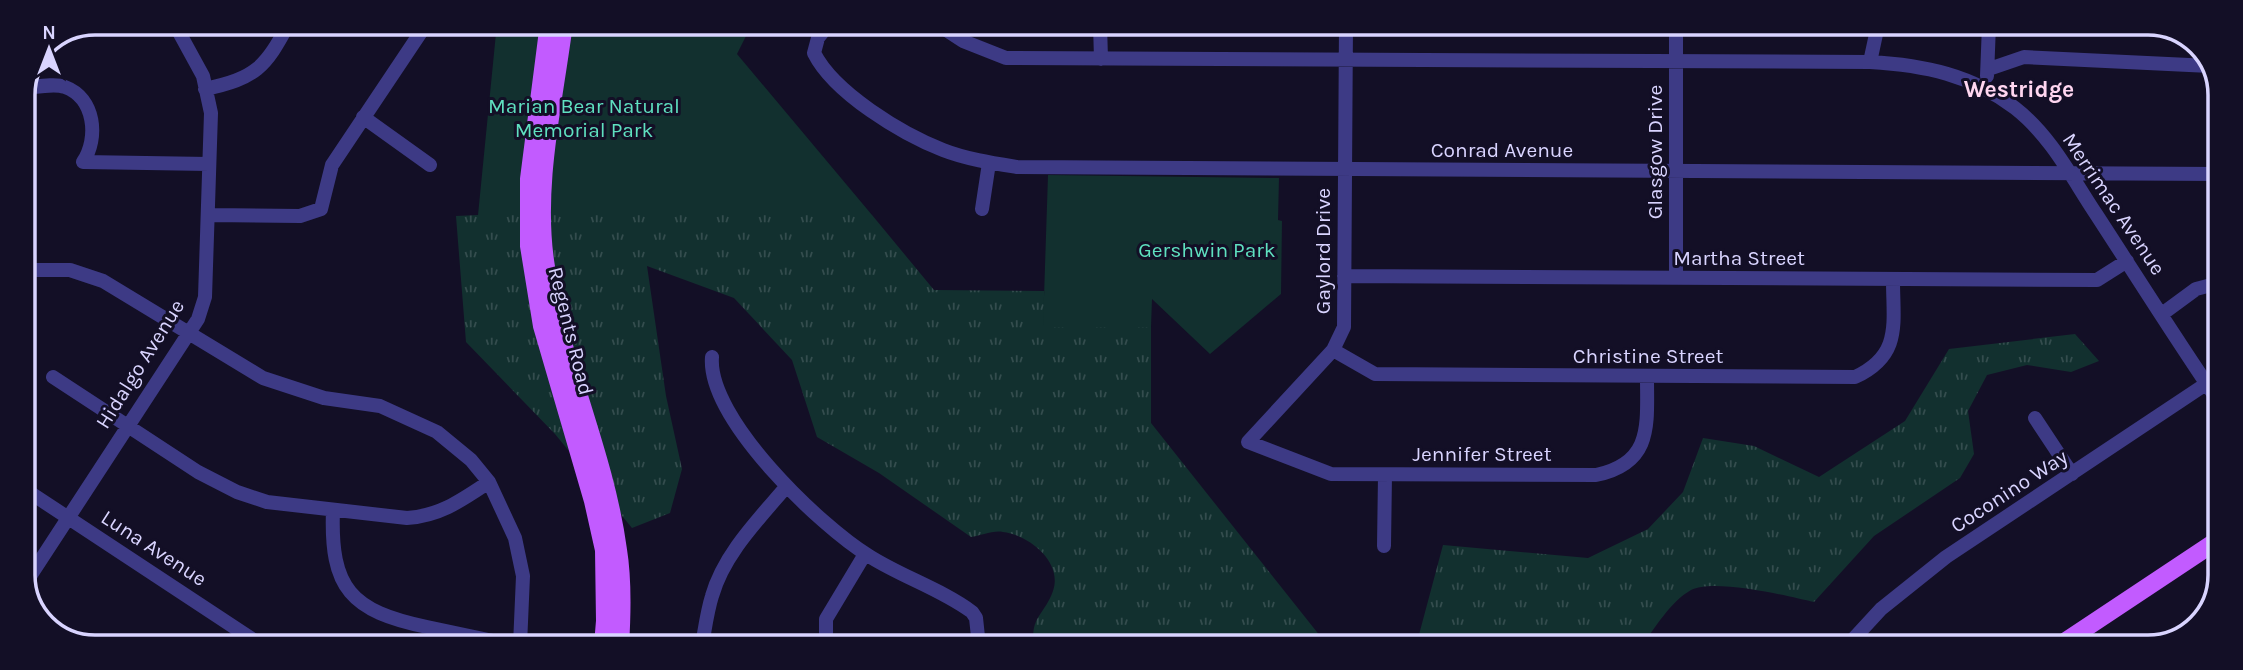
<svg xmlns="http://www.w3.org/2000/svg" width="2243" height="670" viewBox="0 0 2243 670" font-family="Karla,sans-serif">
<defs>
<pattern id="grass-tufts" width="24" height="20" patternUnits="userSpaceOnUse" patternTransform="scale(1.75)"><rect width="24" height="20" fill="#12302f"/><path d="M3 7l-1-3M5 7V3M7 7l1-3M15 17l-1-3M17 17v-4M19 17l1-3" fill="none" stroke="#344d4e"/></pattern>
</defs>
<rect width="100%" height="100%" fill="#130f26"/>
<path fill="url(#grass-tufts)" d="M478 215H872L934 290 1044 291V327H1151V423L1328 646H1034C1030 616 1044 616 1053 591 1063 562 1029 535 1003 532 993 530 980 536 971 537L879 473 817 437 792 360 734 298 647 266 666 396 682 469 670 513 632 528 555 434 466 342 456 216Z
M2075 334 2099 361 2071 372 2027 365 1987 375 1968 411 1974 454 1960 478 1874 536 1814 602C1788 596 1714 578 1691 590 1670 602 1655 628 1641 647L1416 646 1443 545 1588 558 1648 529 1683 492 1703 438 1754 446 1819 477 1905 421 1949 349Z"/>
<path fill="#12302f" d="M497 23 752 24 737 54 872 215H478Z
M1048 175 1279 178 1278 220 1282 221 1281 294 1210 354 1152 299 1151 327H1043Z"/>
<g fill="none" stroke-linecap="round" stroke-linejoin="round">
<path stroke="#3d3a85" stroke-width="14" d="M829 24 818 38 814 53C834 93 902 134 943 150 966 159 992 163 1017 167L2220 174
M937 24 963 41 1006 58 1870 62C1924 65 1972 75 2015 108 2051 136 2072 178 2096 214 2137 277 2177 341 2219 402
M1100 24 1101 59
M1346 24 1344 327 1333 350 1248 442 1331 474 1596 475C1653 463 1647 425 1647 377
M1676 25V278
M1870 62 1878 25
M1989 69 2024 57 2210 66
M1987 76 1989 25
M26 88C36 87 55 83 65 87 95 98 99 138 83 162L209 164
M205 89C256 78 265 68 289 23
M363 117 430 165
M982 209 989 163
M209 215 300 216 321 209 332 165 427 23
M23 270H70L103 281 263 378 324 398 380 406 437 432 471 460 489 482 515 538 523 576 520 645
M1344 276 2097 280 2127 261
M2162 314 2196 289 2219 283
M1333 350 1375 374 1855 377C1902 355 1893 324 1893 280
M712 357C707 418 820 526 869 556 902 577 941 589 972 612L976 618 979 646
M53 377 198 472 237 492 267 502 407 518C440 516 462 500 489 482
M2035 418 2072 474
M23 488 261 645
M333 510C330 589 351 611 427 627 455 633 484 639 512 645
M1384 546 1385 475
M25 584 198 319 205 297 211 113 203 76 174 23
M702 645C705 629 707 612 712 596 724 554 758 520 786 487
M826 646V619L865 554
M1723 647 1727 644 1746 647
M1846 647 1881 609 1946 557 2206 384"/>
<path stroke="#c25bff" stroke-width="18" d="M549 23 529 179V246L542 326 593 501 604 550 605 621 603 645
M564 23C554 102 533 188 546 267 561 363 605 453 618 550 623 581 622 614 620 645
M2057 647 2218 540"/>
</g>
<g text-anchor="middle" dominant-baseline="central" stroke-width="6" stroke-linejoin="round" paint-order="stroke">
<g font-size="21" fill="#5fe0c0" stroke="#130f26">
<text x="584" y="106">Marian Bear Natural<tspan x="584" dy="24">Memorial Park</tspan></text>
<text x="1207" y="250">Gershwin Park</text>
</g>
<g font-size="21" fill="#d9d4ff" stroke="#130f26">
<text x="1502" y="150">Conrad Avenue</text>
<text transform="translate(1655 152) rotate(-90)">Glasgow Drive</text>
<text transform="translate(2114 204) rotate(56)">Merrimac Avenue</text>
<text transform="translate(1323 251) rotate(-90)">Gaylord Drive</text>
<text x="1739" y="258">Martha Street</text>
<text transform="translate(571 331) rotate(76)">Regents Road</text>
<text x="1648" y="356">Christine Street</text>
<text transform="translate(140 364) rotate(-58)">Hidalgo Avenue</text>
<text x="1482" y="454">Jennifer Street</text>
<text transform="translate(2009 491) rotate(-33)">Coconino Way</text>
<text transform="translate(154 548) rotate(33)">Luna Avenue</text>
</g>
<g font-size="23" font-weight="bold" fill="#ffd6f0" stroke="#130f26">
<text x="2019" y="89">Westridge</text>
</g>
</g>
<path d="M0 0H2243V670H0ZM95 35H2148A60 60 0 0 1 2208 95V575A60 60 0 0 1 2148 635H95A60 60 0 0 1 35 575V95A60 60 0 0 1 95 35Z" fill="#130f26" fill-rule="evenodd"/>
<path fill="none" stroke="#d9d4ff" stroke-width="3.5" d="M95 35H2148A60 60 0 0 1 2208 95V575A60 60 0 0 1 2148 635H95A60 60 0 0 1 35 575V95A60 60 0 0 1 95 35Z"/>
<g transform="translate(49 49)" stroke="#130f26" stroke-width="5" paint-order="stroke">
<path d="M0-5L12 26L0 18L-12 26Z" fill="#d9d4ff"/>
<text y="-10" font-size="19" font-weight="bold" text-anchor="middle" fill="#d9d4ff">N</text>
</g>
</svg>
